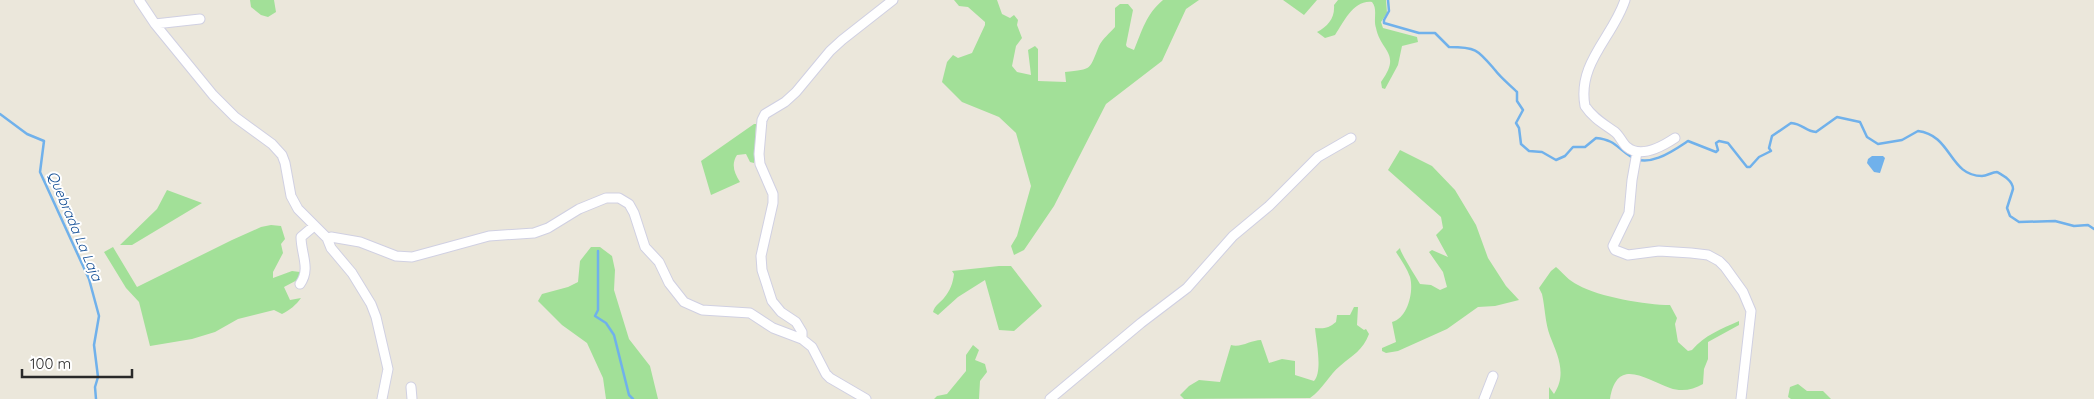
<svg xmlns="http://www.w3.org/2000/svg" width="2094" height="399" viewBox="0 0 2094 399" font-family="Quicksand,sans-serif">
<rect width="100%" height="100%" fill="#ebe7db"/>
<path fill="#a2e098" d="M250 0H274L276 12 268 17 261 15 251 7Z
M954 0H997L1002 14 1010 18 1014 15 1018 20 1017 25 1022 38 1016 46 1012 66 1017 72 1031 75 1028 50 1035 46 1038 49V81L1066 82 1065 72C1093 69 1089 70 1099 46 1102 39 1110 33 1115 27V8L1120 4H1128L1133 10 1126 45 1127 47 1134 50C1142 31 1146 14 1163 0H1199L1186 9 1162 61 1106 104 1054 206 1024 250 1014 255 1011 246 1017 236 1031 186 1016 133 999 117 962 102 942 82 947 62 953 55 958 58 972 53 985 25V22L968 7 959 6Z
M1283 0H1317L1304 15Z
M1338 0H1386L1387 13 1381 22 1383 28 1417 37 1418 42 1402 46 1398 65 1385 89 1382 88 1381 82C1402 53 1381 52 1376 28 1373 19 1378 9 1372 2 1353 0 1344 22 1335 35L1325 38 1317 32C1328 26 1335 18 1334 5Z
M754 124H756L754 163 750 162 746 154 737 155C731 164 734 173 740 182L711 195 701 161Z
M1400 150 1432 166 1455 190 1476 225 1488 258 1506 286 1519 300 1495 306 1478 307 1447 329 1398 351 1386 353 1382 351V348L1396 342 1392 322C1408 318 1414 291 1410 277 1407 268 1401 260 1396 252L1400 248C1400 252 1416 277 1420 284L1431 285 1440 290 1447 287 1443 272 1429 252 1432 250 1448 257 1436 235 1443 228 1441 217 1388 170Z
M167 190 202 203 132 245H120L157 209Z
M271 225 281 226 285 239 281 244 283 253 273 272V278L292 271 300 272 301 278 284 287 290 300 301 298C296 305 290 310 282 314L274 310 238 319 215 332 192 339 150 346 139 302 126 288 104 252 113 247 137 287 232 240 261 227Z
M591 247H600L612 256 615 270 614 290 629 339 650 366 658 399H606L603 378 587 343 562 325 538 301 542 294 568 287 578 282 580 261Z
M999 266H1011L1042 306 1014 331 999 330 985 280 958 297 938 315 933 312C935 305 940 303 944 298 950 291 953 283 954 274L952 271Z
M1556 267C1563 273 1569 281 1578 285 1599 297 1646 305 1670 305L1677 318 1675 324 1678 342 1688 351 1692 350C1705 335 1721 329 1739 321V325L1708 342V359L1704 369 1703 384C1693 390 1681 392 1670 388 1646 380 1617 356 1610 399H1549V387L1554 394C1567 374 1558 356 1550 336 1545 323 1545 307 1542 294L1539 288 1551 271Z
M1354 307H1358L1357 325 1364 330 1366 329 1369 334C1363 350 1353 355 1340 366 1329 375 1323 389 1310 398L1184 399 1180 395 1189 386 1199 380 1220 382 1231 345C1241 348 1251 340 1261 340L1269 363 1282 359 1295 361V375L1314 381C1323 371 1316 341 1315 328 1324 329 1329 328 1336 322L1337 315H1350Z
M973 345 979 350 975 360 985 364 987 372 980 381 979 399H934L937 396 947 394 966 371V355Z
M1798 384 1807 391H1823L1831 399H1791L1788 397 1790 387Z"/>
<path fill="#70b1eb" d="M1872 156H1883L1885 158 1880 173 1874 172 1867 163 1868 159Z"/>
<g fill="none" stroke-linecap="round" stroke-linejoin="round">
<path stroke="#70b1eb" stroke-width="2.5" d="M1388 0 1389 11 1384 20V23L1419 33H1435L1449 47C1477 47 1478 50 1495 70 1501 78 1510 85 1517 92V101L1523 110 1516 123 1519 128 1521 144 1529 151 1542 152 1556 160 1565 156 1573 147H1585L1596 138C1615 140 1616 147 1630 156 1648 169 1673 151 1688 141L1716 152 1718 150 1716 143 1719 141 1728 143 1747 167H1750L1759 157 1771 151 1769 148 1772 136 1791 123C1803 124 1805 131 1816 132L1837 117 1860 122 1867 137 1878 144 1902 140 1918 131C1952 135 1949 176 1982 176 1987 176 1992 172 1997 172 2004 176 2013 181 2013 189L2007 208 2010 216 2019 222 2055 221 2074 226 2088 225 2094 229
M0 114 27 134 44 141 40 172 89 279 99 316 94 345 98 377 95 387 96 399
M598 251V310L595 316 606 323 614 335 629 395 633 399"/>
<defs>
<path id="street" d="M139 0 155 24 213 95 235 117 272 144 282 155 285 163 291 196 298 209 327 238 331 248 352 273 371 304 376 317 388 369 382 399
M1625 0C1613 37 1577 63 1585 106 1593 118 1604 124 1615 132 1620 136 1622 143 1627 147 1641 159 1663 146 1675 138
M155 24 200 19
M1637 152 1632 180 1629 213 1613 246 1615 250 1628 255 1659 251 1691 253 1708 255 1719 261 1725 267 1743 292 1751 311 1741 399
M327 238 331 237 360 242 396 256 412 257 489 236 534 233 548 228 579 209 606 198H619L629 204 634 213 645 247 659 262 669 283 684 302 702 310 750 313 773 328 802 339 812 347 826 374 830 378 866 399
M300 284C311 269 301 254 301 237L314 226
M802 339V332L796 322 781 312 772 301 762 270 761 256 773 203V194L760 164 759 154 762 120 765 114 785 102 796 92 830 51 842 40 893 0
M411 387 412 399
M1050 399 1141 323 1187 288 1233 236 1269 206 1318 157 1351 138
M1484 399 1493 376"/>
</defs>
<use href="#street" stroke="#d0d0e2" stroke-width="11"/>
<use href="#street" stroke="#fff" stroke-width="9"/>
</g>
<g text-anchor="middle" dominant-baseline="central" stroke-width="4" stroke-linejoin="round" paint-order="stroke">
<g font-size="14" font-style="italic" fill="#114d95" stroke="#fff">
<text transform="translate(75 226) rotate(67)">Quebrada La Laja</text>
</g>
</g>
<path d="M22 369v8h110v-8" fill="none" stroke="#292929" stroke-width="2.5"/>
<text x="30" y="369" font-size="15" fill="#292929" stroke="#ffffff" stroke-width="4" paint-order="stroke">100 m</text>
</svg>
